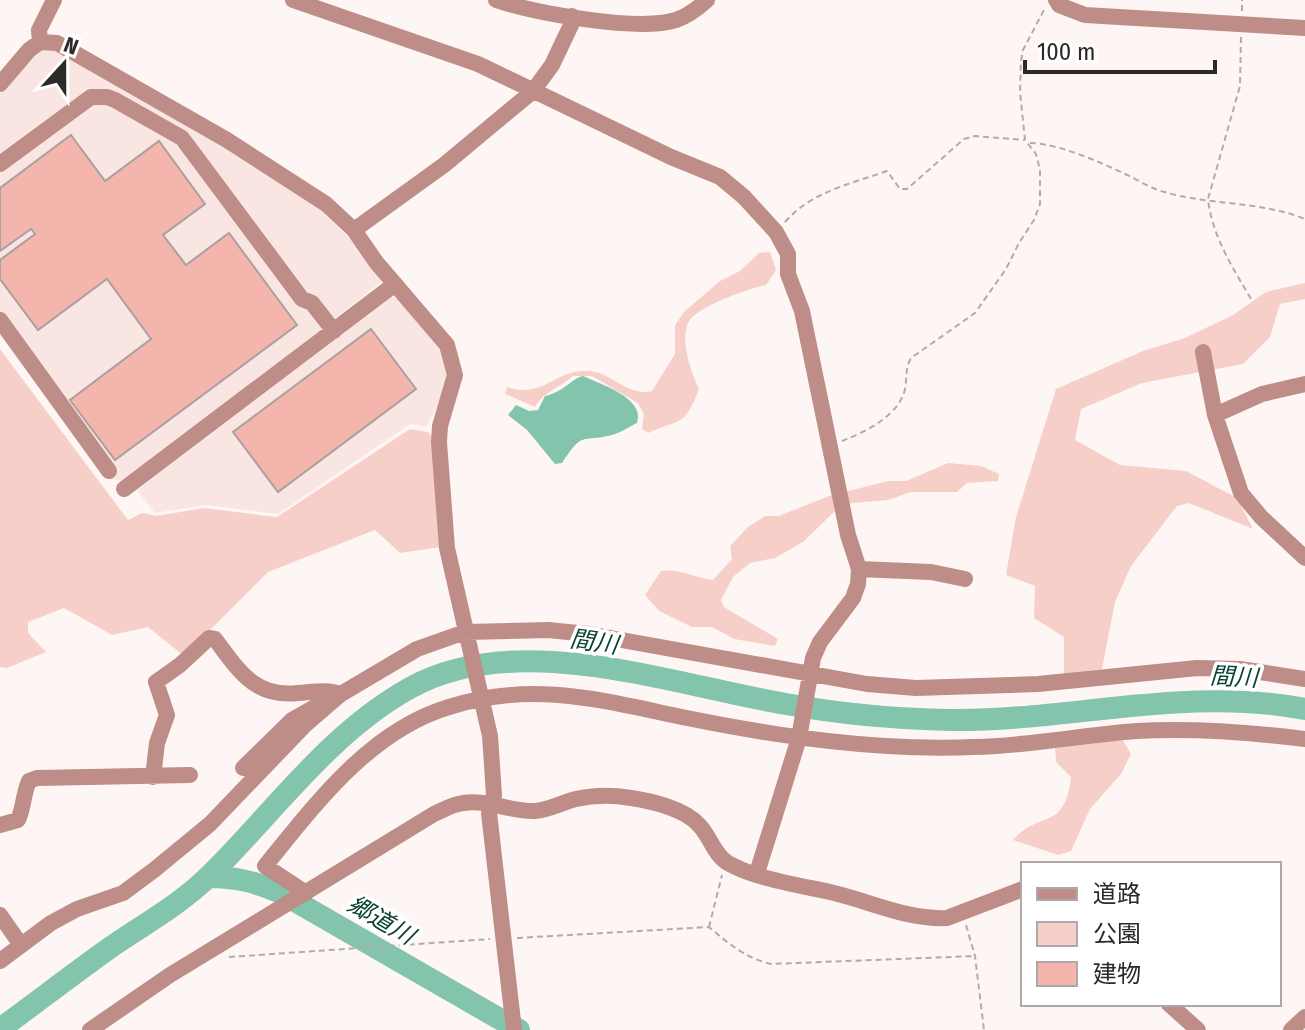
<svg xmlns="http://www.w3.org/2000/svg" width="1305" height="1030" viewBox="0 0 1305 1030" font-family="'Fira Sans Condensed','Noto Sans JP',sans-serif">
<rect width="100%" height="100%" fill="#fef6f5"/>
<path fill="#f9e6e3" d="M56 47 226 148 319 209 365 253 380 273 381 282 128 481 107 479 0 335V93L35 52Z
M391 297 406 301 446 351 447 389 426 427 410 424 278 514 204 505 155 513 137 490Z"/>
<path fill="#f7cfc9" d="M770 252 776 270 766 285C748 289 696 306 688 323 680 341 691 373 699 389 684 428 681 418 648 433L642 429 644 414 638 403 592 376H573C558 389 546 390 535 407L505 394 507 387C542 400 557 368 589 371 612 372 627 397 652 391L675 354V325L685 311 720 281 740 271 759 253Z
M1305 283V299L1280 304 1270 337 1243 364 1142 383 1081 409 1075 440 1120 465 1186 471 1237 498 1253 529 1189 503 1177 506 1131 566 1115 602 1102 669 1064 674V637L1034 618 1035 586 1006 575 1016 517 1056 389 1143 351 1185 338 1233 315 1266 292Z
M0 349 128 520 142 513 156 516 204 508 277 517 410 429 428 432 435 441 441 547 400 553 375 530 268 572 184 656 148 627 112 635 64 608 28 622V633L46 652 7 668 0 667Z
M948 463 981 466 999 474 998 481 967 483 957 492H911L888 500 852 503 837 509 803 542 775 558 750 563 733 577 721 600 724 607 778 639 775 646 734 639 712 627H692L659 611 645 595 661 571C678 568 696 578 713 580L732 559 730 546 748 527 765 516H779L829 496 888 481H906Z
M1123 740 1131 754 1121 774 1090 809 1071 851 1058 855 1013 840C1039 810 1065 832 1071 777L1056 762 1055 748Z"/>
<path fill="#83c4ac" d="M583 376C600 384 646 398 637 423 629 427 620 433 612 435 580 443 584 430 562 463L555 464 527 430 508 415 516 405 529 411 538 410 545 396C564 392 572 378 583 376Z"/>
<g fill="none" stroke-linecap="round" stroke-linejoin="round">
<path stroke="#83c4ac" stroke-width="22" d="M209 877C236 877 256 882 281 893L519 1030
M0 1029C37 1002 73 974 111 947 144 924 181 904 210 875 275 811 329 733 410 688 517 628 673 685 786 704 840 714 897 719 952 720 1070 721 1187 686 1305 709"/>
</g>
<path fill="#f4b5ad" stroke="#aaa09f" stroke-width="2" d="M71 135 105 181 159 141 205 204 163 235 186 265 229 233 297 325 115 460 70 400 151 339 107 279 38 330 0 279V260L35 234 31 229 0 251V188Z
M371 329 416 389 278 492 233 432Z"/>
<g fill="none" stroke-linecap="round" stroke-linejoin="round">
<path stroke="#b1abaa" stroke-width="2" stroke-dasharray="6 4" stroke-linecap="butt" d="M1242 11V0
M1241 37 1240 86 1208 199C1212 236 1233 268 1251 299
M1030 143C1057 143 1100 162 1125 174 1136 179 1147 186 1158 190 1206 206 1258 200 1305 219
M785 222C811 192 850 184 887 171L900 189H907L964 139 975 136 1024 140
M842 441C865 432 899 416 905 389 907 378 905 369 911 358L975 313 1006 269 1019 243 1034 220 1040 204V170L1036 154 1025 140 1020 92 1021 61 1023 50 1045 8
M966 925 975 956 984 1030
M709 927 722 875
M517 938 709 927C729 944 745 958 771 964L975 956
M229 957 490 939"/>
<path stroke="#be8d87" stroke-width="16" d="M293 0 478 64 671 157 720 177 744 197 776 232 788 254V274L802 311 848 535 859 569 858 584 853 598 820 642 813 658 799 738 757 873
M496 0C534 13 638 32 676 20 688 16 697 9 707 0
M1056 0 1059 5 1085 15 1305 28
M40 42 39 30 54 0
M0 84 29 50 40 42 57 43 227 140 326 204 354 230 376 262 447 345 455 375 440 426 439 442 447 548 490 736 494 795 489 813 514 1030
M0 164 91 97H107L115 100 182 138 302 299 312 303 334 331
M354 230 444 165 533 91 552 65 571 25 572 16
M0 320 109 471
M1203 352 1215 415 1241 493 1261 517 1305 558
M1215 415 1262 394 1305 384
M124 489 395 284
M859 569 931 572 965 579
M243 768 292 720 322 703
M153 777 157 743 167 715 156 682 180 665 209 638 215 639C239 671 255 698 298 693 313 692 327 689 341 694
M0 825 18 820C24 807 23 794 29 781L37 778 190 775
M306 893 265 866C315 805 369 731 449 707 534 680 604 701 687 718 781 737 878 751 974 747 1029 746 1082 735 1137 731 1194 728 1248 732 1305 739
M0 915 21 945
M0 961 51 923 77 909 123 893 154 870 210 824 305 725 341 694 417 649 465 632 548 630 588 634 867 684 916 688 1038 684 1197 668 1240 669 1305 679
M1169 1004 1198 1030
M90 1030 170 975 434 814C443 810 453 804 463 803 487 799 511 812 535 811 549 810 563 802 576 799 593 795 614 795 631 798 652 801 685 809 699 825 710 836 714 855 728 863 755 879 804 886 834 893 872 902 908 920 947 918L1023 889
M1291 1030 1305 1017"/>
</g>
<g text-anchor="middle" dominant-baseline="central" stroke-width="7" stroke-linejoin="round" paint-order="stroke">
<g font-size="24" font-style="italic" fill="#0a4333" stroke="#fff">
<text transform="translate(594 642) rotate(8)">間川</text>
<text transform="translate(1234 677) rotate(3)">間川</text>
<text transform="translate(381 920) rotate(30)">郷道川</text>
</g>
</g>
<rect x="1021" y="862" width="260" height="144" fill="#ffffff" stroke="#aba9a9" stroke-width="2"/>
<rect x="1037" y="888" width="40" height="12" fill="#be8d87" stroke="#aba9a9" stroke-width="2"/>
<text x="1093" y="902" font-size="24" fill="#2d2929">道路</text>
<rect x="1037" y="922" width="40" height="24" fill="#f7cfc9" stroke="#aba9a9" stroke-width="2"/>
<text x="1093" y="942" font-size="24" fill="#2d2929">公園</text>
<rect x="1037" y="962" width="40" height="24" fill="#f4b5ad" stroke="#aba9a9" stroke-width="2"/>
<text x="1093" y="982" font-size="24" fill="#2d2929">建物</text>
<g transform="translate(64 64) rotate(21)" stroke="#ffffff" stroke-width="6" paint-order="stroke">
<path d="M0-6L14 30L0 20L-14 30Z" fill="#2d2929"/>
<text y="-12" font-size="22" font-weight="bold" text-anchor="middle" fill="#2d2929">N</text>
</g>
<path d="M1025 60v12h190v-12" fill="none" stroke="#2d2929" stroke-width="4"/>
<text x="1037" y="60" font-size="24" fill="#2d2929" stroke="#ffffff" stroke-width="6" paint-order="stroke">100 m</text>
</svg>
